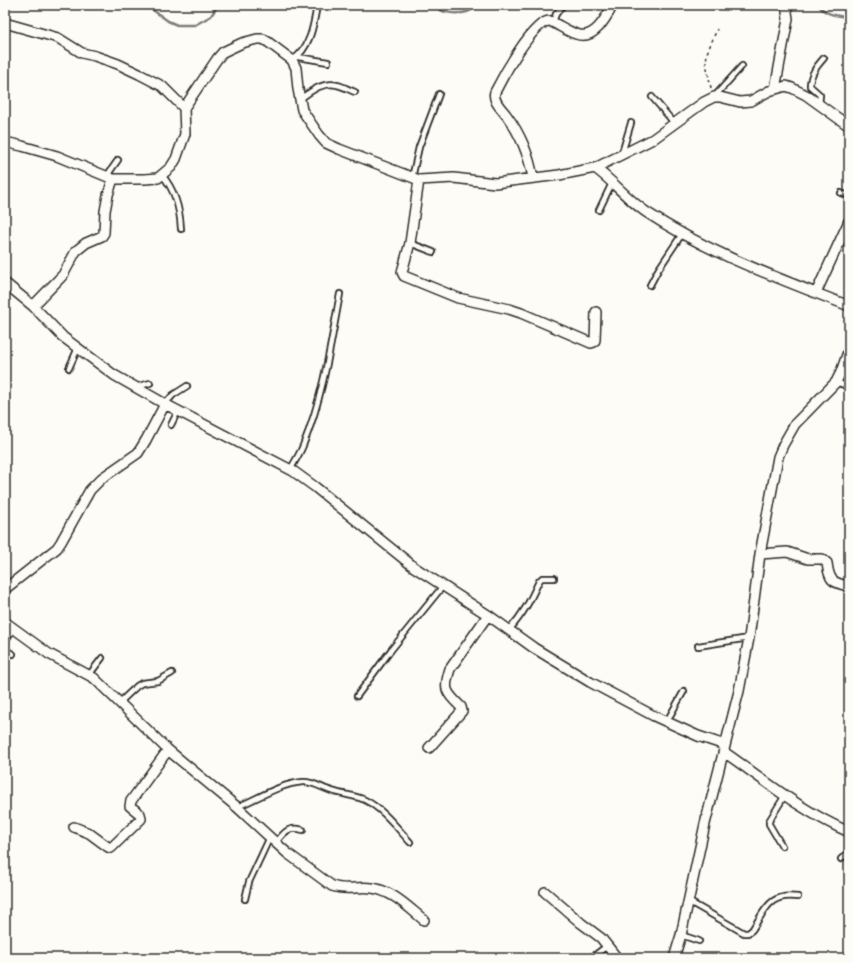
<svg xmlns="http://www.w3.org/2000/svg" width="854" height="963" viewBox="0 0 854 963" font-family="'Shantell Sans',sans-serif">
<rect width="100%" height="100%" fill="#fdfcf7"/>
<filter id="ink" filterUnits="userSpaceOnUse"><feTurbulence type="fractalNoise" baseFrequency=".025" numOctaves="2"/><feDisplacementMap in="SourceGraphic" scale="8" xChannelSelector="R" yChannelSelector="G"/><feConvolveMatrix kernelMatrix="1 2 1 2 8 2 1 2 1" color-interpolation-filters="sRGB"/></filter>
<g filter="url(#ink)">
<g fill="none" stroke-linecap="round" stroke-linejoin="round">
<path stroke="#7e7d7b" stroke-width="2.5" d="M146 5 168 21 177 25H195L211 16 218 5
M433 5C441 13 456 15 467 12 471 11 475 7 478 5
M818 5C826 15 837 16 849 17"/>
<defs>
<path id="lane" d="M553 22 556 14 563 5
M298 57 328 62
M292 60C310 50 314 24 317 5
M652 97 675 124
M714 97 742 66
M300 99C310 92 323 81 337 85 343 86 349 90 355 92
M819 105 820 95 810 86C810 74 817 66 824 58
M622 153 631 123
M162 175C175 190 180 209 181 229
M106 177 118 160
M412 178 419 147 439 94
M841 193 849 196
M599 210 612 183
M410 243 433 252
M650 285 658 270 682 234
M69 368 78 348
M836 382 849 387
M136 387 150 383
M165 404 173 395 187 386
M171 425 178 411
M290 470C295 461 301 452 304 443 323 397 331 342 340 294
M509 630C524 613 530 601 539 581L542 578H554
M5 641 14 628
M698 646 749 638
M5 650 13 654
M89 675 102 658
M357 696 391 650 443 586
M119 703 137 686 142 683 158 681 172 673
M667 721 684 691
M237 807C259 798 279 784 303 782 313 781 323 789 332 791 343 795 355 795 365 800 383 809 397 828 410 842
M276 842C285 832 288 826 303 830
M782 846 769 824V821L784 797
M841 859 849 852
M245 899 249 882 270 837
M688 901 744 933H748L752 930C766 909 769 893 798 897
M681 935 699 941
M591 958 607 946"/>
<path id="street" d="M5 23 58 38 82 53 95 56 118 64 139 74 162 86 184 108
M775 89 788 19 786 5
M5 142 22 146 57 156 113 179H145L158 178 171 167 176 159 185 134 184 108 217 59 223 52 242 43 257 39H263L268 42 292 60 296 68 298 89 302 110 319 135 326 143 339 149 419 180 454 178 495 183 559 175 595 168 653 139 704 102 714 97H720L740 102 751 101 769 91 786 86 792 88 806 95 849 126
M595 168C613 181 627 199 646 212 710 254 778 278 849 306
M533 178C529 155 521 135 507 116 502 109 492 101 495 92 502 78 534 19 550 21 559 25 567 31 576 34 594 41 606 18 613 5
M419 180 410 243 402 272 404 276 458 298 509 309 521 313 591 343 594 342 595 340 596 312
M5 283 33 306 63 337 114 375 165 404 293 471 315 487 414 567 488 615 534 648 590 682 654 716 698 736 725 745
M816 293 849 221
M33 306 63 275 76 251 86 243 102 236 104 233 105 211 108 195 113 179
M760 554 787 552 808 559H822L827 563C829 580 832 583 849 586
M5 589 57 548 61 542 90 490 102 478 138 453 146 440 165 404
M5 622 49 654 94 678 168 750 237 807 287 853 332 886C345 891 358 886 372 888 393 891 408 907 424 920
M429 748 462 711 461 707C446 692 443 690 450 669L488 615
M724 752C766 781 801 811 849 832
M74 827 89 833 108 847 111 848 141 819 140 814 130 806 131 801 168 750
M545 892 581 923 601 938 617 958
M674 958 681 935 705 824 739 691 749 638 760 554 778 457 783 445 795 424 836 382 841 372 849 349"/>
</defs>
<use href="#lane" stroke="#2b2b2b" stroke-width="8"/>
<use href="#street" stroke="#2b2b2b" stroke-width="12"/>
<path stroke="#2b2b2b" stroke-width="1.5" stroke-dasharray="3 3" stroke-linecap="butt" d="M711 88 706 63 707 53 717 29"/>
<use href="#lane" stroke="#fdfcf7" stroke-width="4.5"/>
<use href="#street" stroke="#fdfcf7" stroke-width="9"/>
</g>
</g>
<rect width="854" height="963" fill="none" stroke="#fdfcf7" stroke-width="20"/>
<rect x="10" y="10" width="834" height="943" fill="none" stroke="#2b2b2b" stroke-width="1.5" filter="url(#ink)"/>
</svg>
